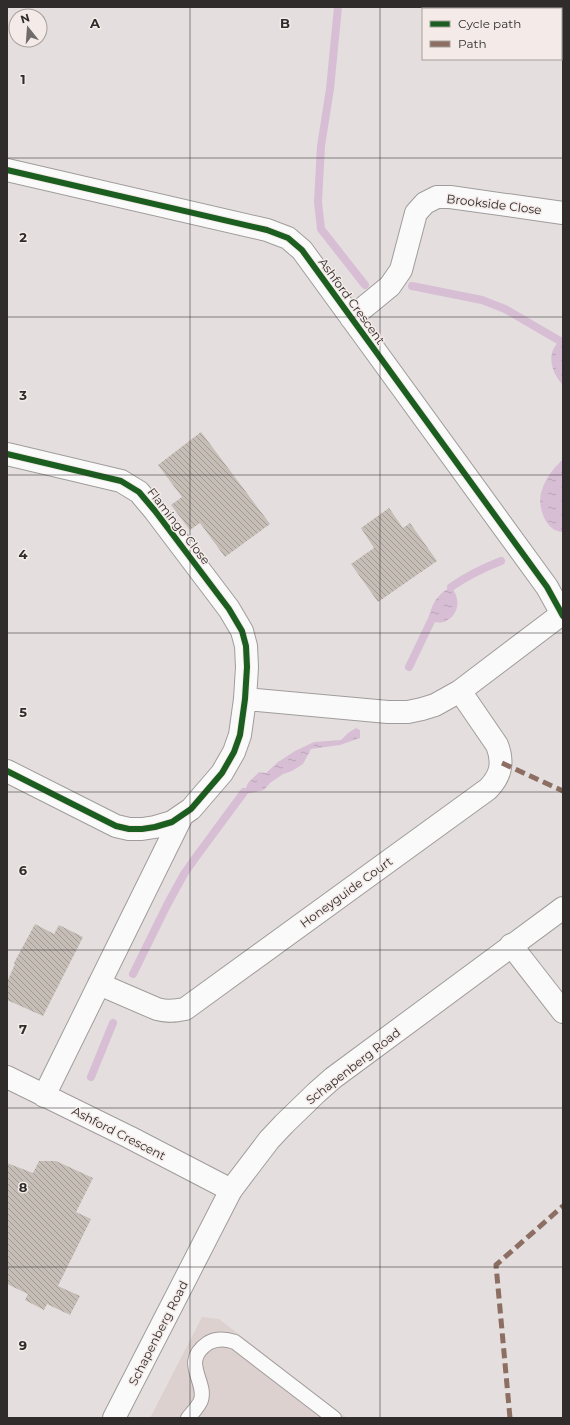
<svg xmlns="http://www.w3.org/2000/svg" width="570" height="1425" viewBox="0 0 570 1425" font-family="Montserrat,sans-serif">
<defs>
<pattern id="water-ripples" width="26" height="14" patternUnits="userSpaceOnUse"><rect width="26" height="14" fill="#d7bed4"/><path d="M2 4q2-2 4 0t4 0M15 11q2-2 4 0t4 0" fill="none" stroke="#b9a3b6"/></pattern>
<pattern id="building-back-hatch" width="6" height="6" patternUnits="userSpaceOnUse"><rect width="6" height="6" fill="#c5bdb6"/><path d="M-1 5l2 2M0 0l6 6M5-1l2 2" fill="none" stroke="#a09a94"/></pattern>
</defs>
<rect width="100%" height="100%" fill="#e4dfde"/>
<path fill="#dcd1ce" d="M202 1317 219 1319 347 1418H150Z"/>
<path fill="url(#water-ripples)" d="M563 339V385C550 372 545 349 563 339Z
M563 459V532C545 532 536 504 542 490 546 477 554 468 563 459Z
M451 587C468 606 448 632 428 619 433 603 436 595 451 587Z
M356 728 360 730V738L340 745 311 749 303 764 292 771 283 774 270 783 264 790 246 794 244 792 248 783 259 772 266 773 278 762 295 751 314 742 341 740 348 733Z"/>
<g fill="none" stroke-linecap="round" stroke-linejoin="round">
<path stroke="#d7bed4" stroke-width="8" d="M338 7 330 89 321 146 318 202 321 229 365 285
M412 286 482 300 505 309 560 341
M451 587C467 576 483 568 501 561
M409 667 431 621
M133 974 167 905 184 874 196 857 244 792
M91 1077 113 1023"/>
</g>
<path fill="url(#building-back-hatch)" d="M201 432 270 524 225 557 200 523 190 530 171 505 182 497 158 465Z
M389 508 403 528 410 523 437 561 378 602 351 564 374 548 361 528Z
M35 924 54 934 59 925 83 937 43 1016 7 1000V982L15 964 14 963Z
M39 1161H56L93 1178 76 1212 91 1219 58 1286 80 1296 70 1315 47 1304 44 1310 25 1300 28 1294 7 1284V1163L33 1173Z"/>
<g fill="none" stroke-linecap="round" stroke-linejoin="round">
<defs>
<path id="lane" d="M188 1418C192 1413 199 1406 201 1400 207 1381 180 1362 208 1343 217 1338 226 1339 235 1342L334 1418"/>
<path id="street" d="M7 170 267 230 288 238 302 250 547 587 563 616
M351 318 390 286 401 270 416 213 425 203 437 197H450L563 213
M7 454 121 481 139 492 155 511 229 609 242 631 246 646 247 667 245 699 240 735 234 752 222 773 191 809 172 822 155 827 142 829H129L116 826 7 771
M245 699 388 712H408L422 709 435 705 460 691 563 613
M511 945 563 1012
M99 984 157 1009C167 1012 175 1011 185 1009L488 789C501 776 504 763 497 745L460 691
M7 1077 129 1137 231 1190
M44 1096 182 816"/>
<path id="secondary" d="M114 1418 231 1190 269 1140 284 1124 316 1093 333 1078 563 908"/>
</defs>
<use href="#lane" stroke="#a09c9b" stroke-width="16"/>
<use href="#street" stroke="#a09c9b" stroke-width="24"/>
<use href="#secondary" stroke="#a09c9b" stroke-width="24"/>
<use href="#lane" stroke="#fbfafa" stroke-width="14"/>
<use href="#street" stroke="#fbfafa" stroke-width="22"/>
<use href="#secondary" stroke="#fbfafa" stroke-width="22"/>
<path stroke="#8d6e63" stroke-width="5" stroke-dasharray="10 5" stroke-linecap="butt" d="M502 763 563 791
M510 1418 496 1265 563 1206"/>
<defs>
<path id="cycleway" d="M7 170 267 230 288 238 302 250 547 587 563 616
M7 454 121 481 139 492 155 511 229 609 242 631 246 646 247 667 245 699 240 735 234 752 222 773 191 809 172 822 155 827 142 829H129L116 826 7 771"/>
</defs>
<use href="#cycleway" stroke="#f4ebe8" stroke-width="8"/>
<use href="#cycleway" stroke="#1b5e20" stroke-width="6"/>
</g>
<path fill="none" stroke="#2f2c2b" stroke-width="1" stroke-opacity="0.55" d="M190 7V1418M380 7V1418M7 158H563M7 317H563M7 475H563M7 633H563M7 792H563M7 950H563M7 1108H563M7 1267H563"/>
<g text-anchor="middle" dominant-baseline="central" stroke-width="3" stroke-linejoin="round" paint-order="stroke">
<g font-size="12" fill="#2f2c2b" stroke="#f4ebe8">
<text transform="translate(494 204) rotate(7)">Brookside Close</text>
<text transform="translate(352 301) rotate(54)">Ashford Crescent</text>
<text transform="translate(179 526) rotate(52)">Flamingo Close</text>
<text transform="translate(346 892) rotate(-36)">Honeyguide Court</text>
<text transform="translate(353 1066) rotate(-38)">Schapenberg Road</text>
<text transform="translate(119 1133) rotate(27)">Ashford Crescent</text>
<text transform="translate(158 1333) rotate(-63)">Schapenberg Road</text>
</g>
</g>
<g font-size="13" text-anchor="middle" font-weight="bold" fill="#2f2c2b" stroke="#f4ebe8" stroke-width="3" stroke-linejoin="round" paint-order="stroke">
<text x="95" y="28">A</text>
<text x="285" y="28">B</text>
<text x="23" y="84">1</text>
<text x="23" y="242">2</text>
<text x="23" y="400">3</text>
<text x="23" y="559">4</text>
<text x="23" y="717">5</text>
<text x="23" y="875">6</text>
<text x="23" y="1034">7</text>
<text x="23" y="1192">8</text>
<text x="23" y="1350">9</text>
</g>
<rect width="570" height="1425" fill="none" stroke="#2f2c2b" stroke-width="16"/>
<rect x="422" y="8" width="140" height="52" fill="#f4ebe8" stroke="#a59f9c"/>
<rect x="430" y="21" width="20" height="6" fill="#1b5e20" stroke="#a59f9c"/>
<text x="458" y="28" font-size="12" fill="#2f2c2b">Cycle path</text>
<rect x="430" y="41" width="20" height="6" fill="#8d6e63" stroke="#a59f9c"/>
<text x="458" y="48" font-size="12" fill="#2f2c2b">Path</text>
<g transform="translate(28 28) rotate(343)"><circle r="19" fill="#f4ebe8" stroke="#a59f9c"/>
<path d="M0-3L7 15L0 10L-7 15Z" fill="#6e6b6a"/>
<text y="-6" font-size="11" font-weight="bold" text-anchor="middle" fill="#2f2c2b">N</text>
</g>
</svg>
